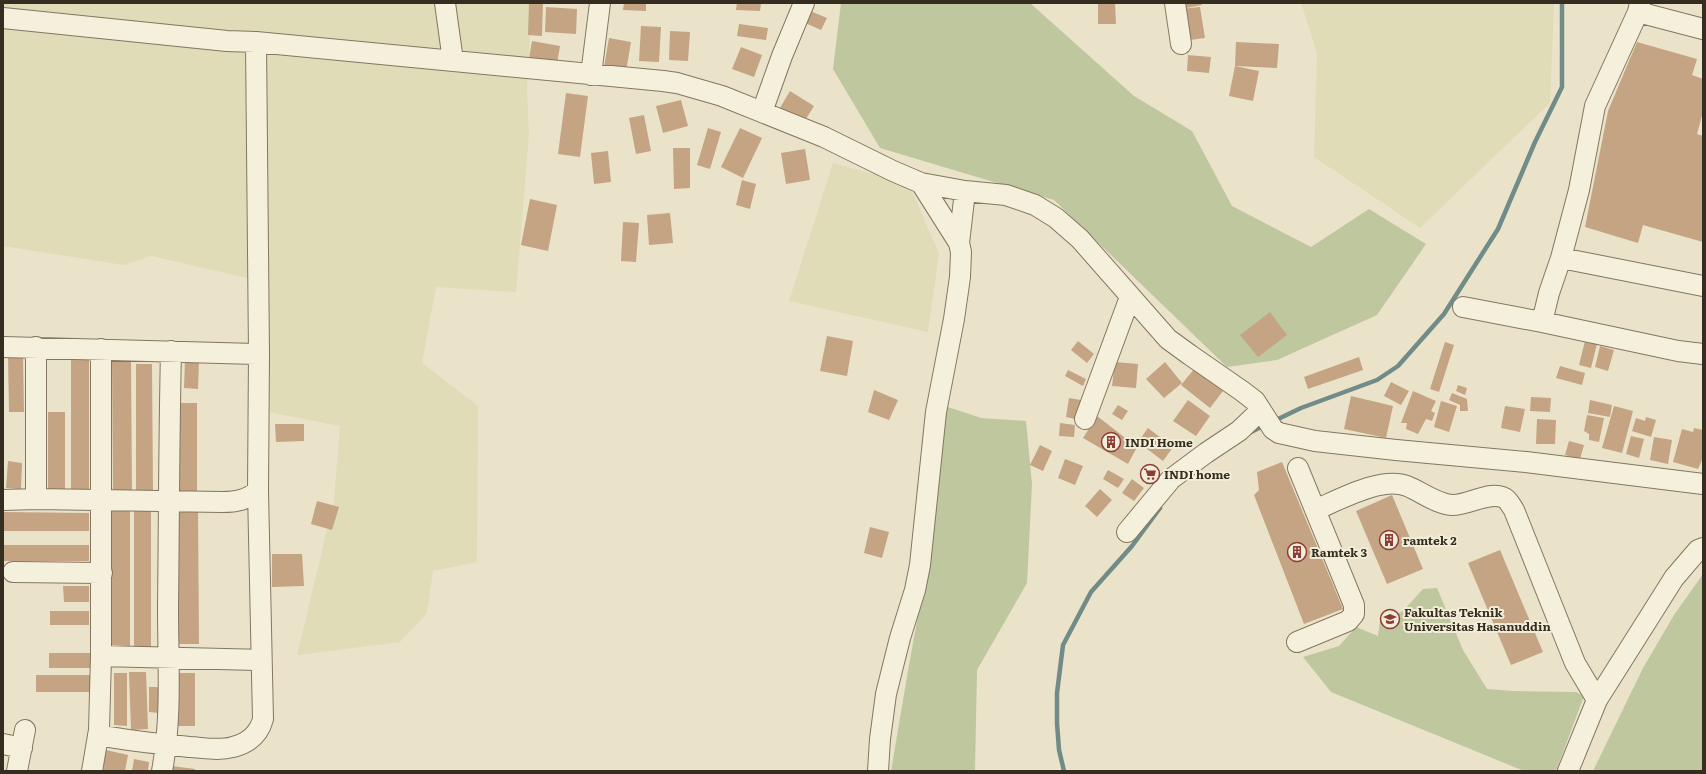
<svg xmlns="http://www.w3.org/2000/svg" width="1706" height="774" viewBox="0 0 1706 774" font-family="Literata,serif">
<rect width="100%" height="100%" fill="#eae3c9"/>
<path fill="#dfdcb7" d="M3 3H532L527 89 529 135 516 292 436 287 422 363 478 406 477 562 433 571 427 613 400 642 297 655 334 501 340 426 268 412 265 282 151 256 124 265 3 246Z
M1301 3H1554L1550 103 1420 228 1314 157 1317 53Z
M833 163 909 184 939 254 928 332 789 301Z"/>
<path fill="#bfc79e" d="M841 3H1030L1134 96 1192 131 1232 206 1311 247 1369 209 1426 244 1377 315 1277 360 1227 367 1054 200 880 148 833 69Z
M939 404 981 418 1026 421 1032 484 1027 583 977 670 975 771H891L909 665 928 561Z
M1703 574V771H1593L1643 668 1674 615Z
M1437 588 1463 650 1487 689 1513 691 1576 692 1584 696 1556 771H1524L1331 692 1303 657 1339 646 1356 627 1378 636 1380 621 1403 611 1423 589Z"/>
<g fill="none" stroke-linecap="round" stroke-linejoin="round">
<path stroke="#718c88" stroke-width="4.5" d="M1274 421 1301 408 1377 380 1398 366 1444 314 1498 229 1535 142 1562 87V3
M1249 433 1265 425
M1064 771 1059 750 1057 723V693L1063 645 1091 592 1132 546 1160 508"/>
</g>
<path fill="#c4a483" d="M529 3H543L542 36 528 35Z
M624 3H646V11L623 10Z
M737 3H761L760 11 736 10Z
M1098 3H1115L1116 24H1098Z
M1177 3H1201L1202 5 1181 9 1200 7 1205 38 1182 41Z
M546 7 577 9 576 34 545 32Z
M808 10 827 18 821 30 803 22Z
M739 24 768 28 766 40 737 36Z
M641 26 661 27 659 62 639 61Z
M670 31 690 32 688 61 669 60Z
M609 38 631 42 626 71 604 67Z
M532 41 560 46 556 70 528 65Z
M1236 42 1279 44 1277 68 1235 66Z
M1637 42 1697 59 1692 75 1703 79V112L1697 134 1703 136V242L1643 225 1638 243 1585 227 1608 111Z
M741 47 762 55 754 77 732 69Z
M1188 55 1211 57 1209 73 1187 71Z
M1235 66 1259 71 1253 101 1229 96Z
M790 91 814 106 801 127 777 113Z
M566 93 588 96 580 157 558 154Z
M681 100 688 126 663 133 656 106Z
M644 115 651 151 636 154 629 118Z
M708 128 721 132 710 169 697 165Z
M740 128 762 138 743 178 721 167Z
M673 148H690V188L674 189Z
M805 149 810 180 786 184 781 153Z
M608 151 611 182 594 184 591 153Z
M742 180 756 184 750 209 736 205Z
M530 199 557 205 548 251 521 245Z
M670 213 673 243 649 245 647 215Z
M623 222 639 223 636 262 621 261Z
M1270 312 1287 335 1258 357 1240 335Z
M827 336 853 341 847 376 820 371Z
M1078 341 1094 354 1087 363 1071 350Z
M1585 341 1597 344 1591 368 1579 365Z
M1445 342 1454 345 1439 392 1430 389Z
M1600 346 1614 350 1608 371 1595 367Z
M23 356 24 412H9L8 357Z
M1359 357 1363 370 1308 389 1304 377Z
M71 359H89V490H71Z
M185 360H199L198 389 184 388Z
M112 361H131L132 493H113Z
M1115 362 1138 364 1136 388 1112 386Z
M1165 362 1182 383 1164 398 1146 379Z
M136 364H152L153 491H136Z
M1560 366 1585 373 1582 385 1556 378Z
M1195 368 1223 391 1210 408 1181 385Z
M1068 370 1086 379 1083 386 1065 376Z
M1391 382 1409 391 1401 405 1384 396Z
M1458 385 1467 388 1465 395 1456 391Z
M874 390 898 400 889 420 868 412Z
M1413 391 1436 401 1431 411 1435 413 1432 421 1426 419 1418 434 1406 429 1407 423H1401Z
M1452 393 1467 399 1468 411H1460V405L1449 400Z
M1351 396 1393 406 1386 438 1344 429Z
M1531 397 1551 398 1550 412 1530 411Z
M1069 398 1087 401 1084 421 1066 417Z
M1188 400 1210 416 1196 436 1173 421Z
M1590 400 1612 405 1610 417 1588 413Z
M1441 401 1457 406 1449 432 1434 427Z
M178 403H197V494H178Z
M1118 405 1128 411 1122 420 1112 414Z
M1505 406 1525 409 1520 432 1501 428Z
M1614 406 1633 411 1622 453 1602 448Z
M48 412H65V491H48Z
M1587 415 1604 418 1599 442 1589 440V434L1584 431Z
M1097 416 1137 447 1128 464 1083 438Z
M1646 417 1656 420 1651 437 1632 431 1636 418 1645 421Z
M1537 419 1556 420 1555 444H1536Z
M1060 423 1075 425 1074 437 1059 436Z
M275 424H304V441L276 442Z
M1148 428 1173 447 1163 461 1138 442Z
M1694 428 1703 430V458L1698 469 1673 462 1682 429 1693 432Z
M1631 436 1644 439 1639 458 1626 454Z
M1654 437 1672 440 1668 464 1650 460Z
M1569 441 1584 445 1580 459 1565 455Z
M1040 445 1052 451 1043 471 1030 465Z
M1065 459 1083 466 1075 485 1058 478Z
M8 461 22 463 21 489 6 488Z
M1282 462 1343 609 1304 624 1254 495 1259 490 1257 472Z
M1108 470 1124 479 1118 488 1103 479Z
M1132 479 1144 488 1134 501 1122 493Z
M1100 489 1112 500 1097 517 1085 506Z
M1392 495 1423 569 1387 584 1356 511Z
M317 501 339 507 332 530 311 524Z
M112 509H130V646L112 645Z
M134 510H151V647H134Z
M178 510H198L199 644H178Z
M3 512 89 513V531H3Z
M870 527 889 532 882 558 864 553Z
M3 545H89V561H3Z
M1500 550 1543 652 1511 665 1468 563Z
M272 554H302L304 586 272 587Z
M63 586H89V602H64Z
M50 611H89V625H50Z
M49 653H90V668H49Z
M129 672H146L148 729 131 730Z
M114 673H127V726L114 725Z
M178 673H195V726H178Z
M36 675H90V692H36Z
M149 687H159V713L149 712Z
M106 750 128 755 125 771H103Z
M134 759 149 762 148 771H132Z
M172 766 195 769 194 771H171Z"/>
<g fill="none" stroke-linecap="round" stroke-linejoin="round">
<defs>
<path id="minor" d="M445 3 453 61
M1175 3 1181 44
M1640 3 1638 12 1703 29
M1638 12 1595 106 1579 190 1561 258 1549 293 1542 322 1678 351 1703 354
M3 18 227 41 256 42 663 81 677 83 722 96 824 137 893 171 921 183 965 191 1006 195 1035 205 1056 218 1080 239 1168 339 1190 355 1242 391 1255 401 1273 429 1279 433 1315 441 1396 450 1526 462 1703 484
M591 75 600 3
M762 112 782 56 804 3
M921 183 959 243
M1561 258 1703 286
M1463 307 1542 322
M3 347 259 354
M36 347V499
M1085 419 1130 297
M3 500 36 499 222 502C237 502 246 500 258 491
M1315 510C1339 500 1381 476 1407 486 1422 492 1436 504 1452 505 1467 506 1494 488 1507 500 1510 503 1512 507 1514 510L1575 663 1597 700
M1127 532 1171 479 1206 453 1239 431 1261 410
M13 572 102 573
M1297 642 1348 621 1354 614V605L1298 468
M101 656 261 660
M98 735C129 741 160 744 190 747 205 748 219 751 233 747 249 743 259 734 263 719L258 491 259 354 256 42
M3 744 22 748
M17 771 25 730
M92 771 99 730 101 656V349
M162 771C172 718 168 662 168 608 169 522 169 437 171 351
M878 771 880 739 886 694 900 638 915 590 920 565 936 412 954 319 960 277 961 252 959 243 965 191
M1568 771 1597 700 1674 578 1698 550 1703 548"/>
</defs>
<use href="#minor" stroke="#847660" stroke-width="22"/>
<use href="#minor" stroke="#f5f0db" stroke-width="20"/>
</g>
<defs>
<symbol id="building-ring" viewBox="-11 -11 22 22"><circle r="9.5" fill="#f2edd8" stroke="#8d3d36" stroke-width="1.5"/><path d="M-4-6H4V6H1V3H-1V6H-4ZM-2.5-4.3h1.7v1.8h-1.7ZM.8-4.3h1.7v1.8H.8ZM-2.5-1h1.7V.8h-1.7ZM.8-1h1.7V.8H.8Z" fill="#8d3d36"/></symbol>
<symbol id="supermarket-ring" viewBox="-11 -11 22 22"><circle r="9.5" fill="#f2edd8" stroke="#8d3d36" stroke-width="1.5"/><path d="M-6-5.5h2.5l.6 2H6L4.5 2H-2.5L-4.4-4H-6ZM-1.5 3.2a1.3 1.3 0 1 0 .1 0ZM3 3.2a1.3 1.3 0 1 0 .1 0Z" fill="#8d3d36"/></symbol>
<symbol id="university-ring" viewBox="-11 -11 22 22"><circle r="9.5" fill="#f2edd8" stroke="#8d3d36" stroke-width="1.5"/><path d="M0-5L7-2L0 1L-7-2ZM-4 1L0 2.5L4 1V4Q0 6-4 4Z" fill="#8d3d36"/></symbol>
</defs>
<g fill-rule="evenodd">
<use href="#building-ring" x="1100" y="431" width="22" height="22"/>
<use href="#supermarket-ring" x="1139" y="463" width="22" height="22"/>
<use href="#building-ring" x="1378" y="529" width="22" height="22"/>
<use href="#building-ring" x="1286" y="541" width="22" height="22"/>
<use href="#university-ring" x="1379" y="608" width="22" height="22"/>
</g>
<g text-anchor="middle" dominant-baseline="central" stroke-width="4" stroke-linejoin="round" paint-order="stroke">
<g font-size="12" font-weight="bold" fill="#362d21" stroke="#f2edd8" text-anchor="start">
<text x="1125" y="442">INDI Home</text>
<text x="1164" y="474">INDI home</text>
<text x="1403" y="540">ramtek 2</text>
<text x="1311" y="552">Ramtek 3</text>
<text x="1404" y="612">Fakultas Teknik<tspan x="1404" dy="14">Universitas Hasanuddin</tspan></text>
</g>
</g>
<rect width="1706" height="774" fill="none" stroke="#362d21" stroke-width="8"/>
</svg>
